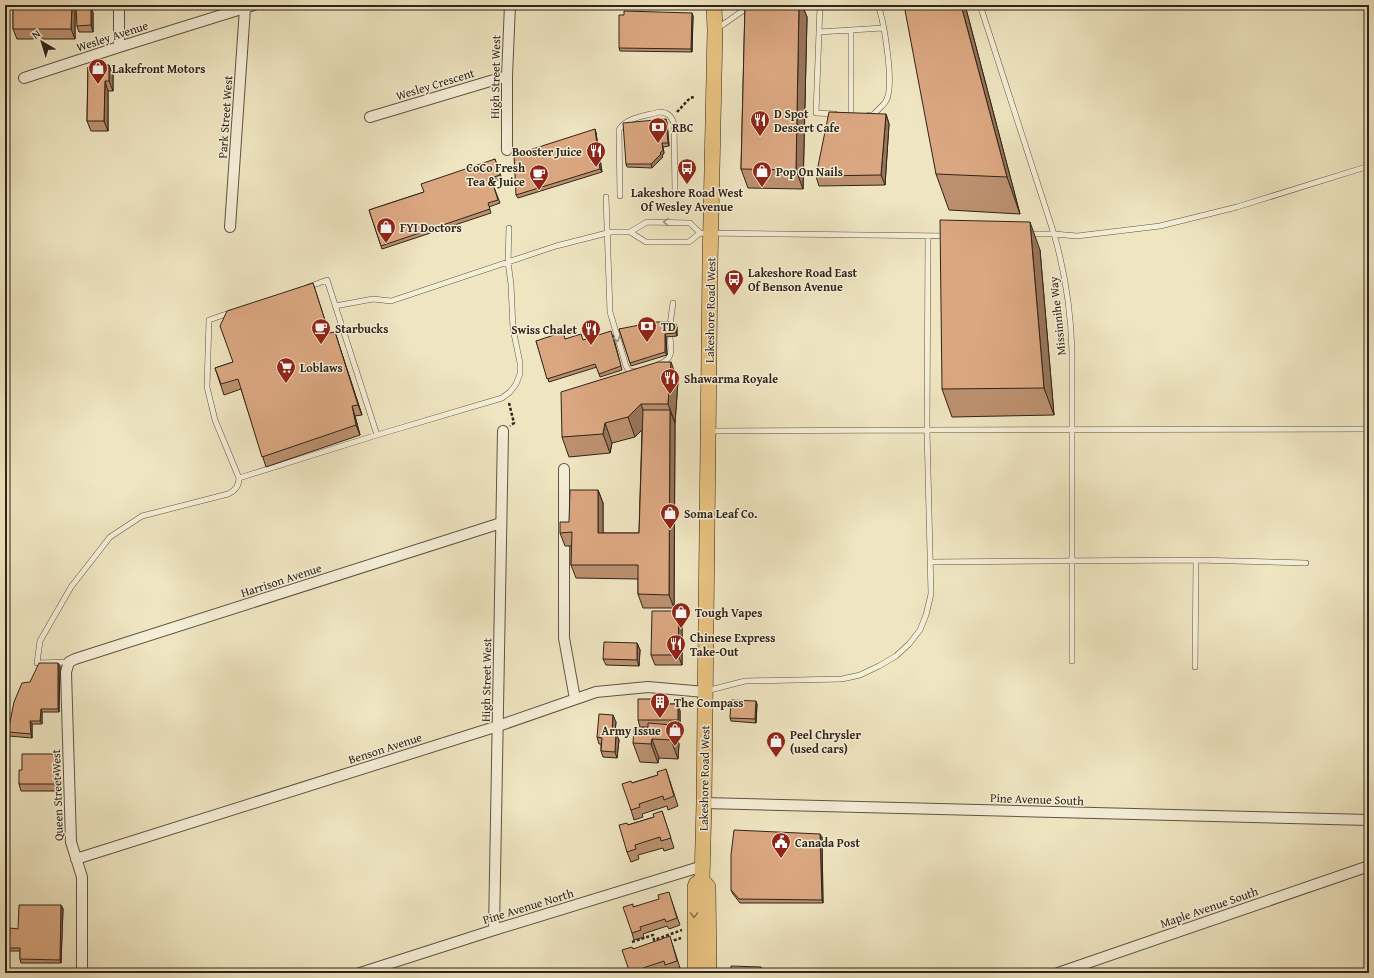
<svg xmlns="http://www.w3.org/2000/svg" width="1374" height="978" viewBox="0 0 1374 978" font-family="'Gentium Book Plus',serif">
<rect width="100%" height="100%" fill="#efe5c1"/>
<filter id="stains"><feTurbulence type="fractalNoise" baseFrequency=".005" numOctaves="4"/><feColorMatrix values="0 0 0 0 .2 0 0 0 0 .09 0 0 0 0 .02 0 0 0 .5 -.17"/></filter>
<radialGradient id="worn" r=".72"><stop offset=".6" stop-color="#630" stop-opacity="0"/><stop offset="1" stop-color="#630" stop-opacity=".3"/></radialGradient>
<g fill="none" stroke-linecap="round" stroke-linejoin="round">
<defs>
<path id="lane" d="M813 5H827
M820 5 816 113 835 114
M980 5 1054 234C1065 272 1071 312 1072 352V661
M718 28 751 5
M819 32 883 28
M851 114V30
M869 115H873C877 110 883 106 886 101 895 86 884 22 878 5
M620 196 619 130C626 117 646 116 659 112 667 112 672 116 674 124L675 192
M606 197 610 312 626 366 629 371H636
M630 232 647 222 690 223 700 233
M1028 234H1054L1077 236 1160 226 1237 207 1369 166
M308 287 327 280 377 435
M335 306 373 299 391 301 556 246 611 232H630L646 242H689L700 233 946 236
M232 312 209 320 207 387 215 420 239 478 377 435 502 398 510 392 516 384 520 374V363L513 329 511 284 508 262 509 228
M670 325 673 303
M659 364C674 359 671 350 670 337
M710 431 927 430 928 236
M931 562 1196 560 1306 563
M69 662 37 663 40 641 71 587 110 537 142 516 228 494C235 491 239 486 239 478
M1195 667 1196 560
M706 691 745 681 842 679 860 675 879 666 896 656 909 644 920 630 926 615 931 594 927 430 1369 429"/>
<path id="street" d="M119 47V5
M24 78 119 47 254 5
M370 117 507 76
M507 150V76L510 5
M230 227 245 8
M564 469V638L575 699
M704 803 1369 820
M76 859 498 726 596 692 648 687 705 692
M494 930 503 431
M82 973V877L71 842 66 672 69 662 75 659 501 523
M360 973 494 930 703 866
M1058 973 1369 866"/>
<path id="primary" d="M695 973V887L696 884 702 880
M709 973 708 887 702 880 704 803 710 264 715 30 714 5"/>
</defs>
<use href="#lane" stroke="#5e5444" stroke-width="6"/>
<use href="#street" stroke="#5e5444" stroke-width="12"/>
<use href="#primary" stroke="#2e241a" stroke-width="16"/>
<path stroke="#2e241a" stroke-width="2.5" stroke-dasharray="3 2" stroke-linecap="butt" d="M677 112 690 98 694 97
M509 403 514 423 510 426
M632 942 653 935 654 940 682 930
M669 942 681 938"/>
<use href="#lane" stroke="#f5eed7" stroke-width="5"/>
<use href="#street" stroke="#f5eed7" stroke-width="10"/>
<use href="#primary" stroke="#e8c280" stroke-width="15"/>
</g>
<path fill="#bc906f" stroke="#2e241a" d="M13 5H73L75 11V39H17L13 29Z
M745 5H802L807 17 803 189 748 188 741 169Z
M965 5 1020 214 949 210 936 174Z
M91 6 93 13V32H79L77 26Z
M692 13 693 16 692 52 620 51 619 48Z
M88 67 113 75V91H108V131H91L87 121Z
M886 114 889 124 885 185 819 186 816 176Z
M667 122 669 146 663 147 664 153 662 156 663 157 652 168 627 167 626 164Z
M595 129 596 133 602 172 518 198 516 195Z
M495 159 502 179 492 182 500 203 489 207 491 213 382 249 369 210 424 192Z
M1040 250 1054 415 952 417 942 389Z
M313 283 329 333 338 342 362 415 355 416 360 435 266 467 241 389 224 395 215 368 233 362Z
M677 327V336L666 337 667 355 631 366 619 329Z
M613 335 622 370 600 377 597 367 549 382 536 341 566 339 583 340Z
M678 381 675 423 674 608H643L638 594V579L576 578 571 565V546H565L560 533 569 522 598 490 603 503V533H639L642 429 635 437 612 443 610 453 569 457 562 437Z
M679 611 682 621V665H655L651 655Z
M637 643 640 650 639 666 606 665 603 659Z
M60 666 59 712H42V724H32V738L9 736 8 732 30 682Z
M654 704H678L680 711V727H672L679 744 678 759 659 758 658 763 640 762 633 743 648 728V727H640L638 720Z
M757 704 756 723 731 721 730 718Z
M616 722 615 733 619 740 617 758 603 757 601 751V744H599L597 737Z
M58 761V791H21L19 784 22 770Z
M666 769 678 806 668 810 667 806 642 814 643 817 634 820 631 810 632 783 658 775Z
M662 811 674 848 664 851 663 848 638 855 639 859 631 862 627 852 628 825 654 817Z
M822 837 823 903H740L733 894 731 890Z
M671 899 680 925 669 929 667 926 643 934 644 937 634 940 632 933 633 907Z
M61 905 63 909 61 963H21L20 959V951H10L9 948Z
M672 943 680 968 668 971 666 968 650 973H630L633 949Z"/>
<path fill="#99755a" stroke="#2e241a" d="M72 5H73L75 11V39L71 29Z
M799 5H802L807 17 803 189 796 170Z
M961 5H965L1020 214 1007 177Z
M91 6 93 13V32L91 25Z
M692 13 693 16 692 52 691 49Z
M109 65 113 75V91L109 81Z
M105 81 108 91V131L104 121Z
M886 114 889 124 885 185 881 175Z
M666 119 667 122 669 146 668 143Z
M595 129 596 133 602 172 600 169Z
M662 143 663 147 664 153 662 156 663 157 652 168 651 164 660 153Z
M1030 222 1040 250 1054 415 1044 388Z
M676 324 677 327V336L676 333Z
M335 332 338 342 362 415 358 405Z
M665 334 666 337 667 355 665 352Z
M671 362 678 381 675 423 668 404Z
M641 404 648 424 635 437 628 417Z
M352 406 355 416 360 435 356 425Z
M670 410 675 423 674 608 669 595Z
M605 423 612 443 610 453 603 434Z
M598 490 603 503V546L598 533Z
M679 611 682 621V665L678 655Z
M637 643 640 650 639 666 637 660Z
M58 663 60 666 59 712 58 709Z
M756 701 757 704 756 723 755 719Z
M678 704 680 711V727L678 720Z
M41 709 42 712V724L40 721Z
M613 715 616 722 614 739 612 733Z
M30 721 32 724V738L31 734Z
M672 725 679 744 678 759 671 740Z
M616 733 619 740 617 758 615 752Z
M652 739 659 758 658 763 651 744Z
M56 754 58 761V791L56 784Z
M820 834 822 837 823 903 822 900Z
M61 905 63 909 61 963 60 960Z
M761 967 763 973H761Z"/>
<path fill="#dba781" stroke="#2e241a" d="M13 5H72L71 29H13Z
M745 5H799L796 170 741 169Z
M904 5H961L1007 177 936 174Z
M76 6H91V25L77 26Z
M624 11 692 13 691 49 619 48V15H624Z
M101 65H109V81H105L104 121H87L88 67H101Z
M829 112 886 114 881 175 816 176Z
M666 119 668 143H662L663 150 660 153 661 154 651 164H626L623 123Z
M595 129 600 169 516 195 514 155Z
M495 159 500 175 491 178 498 200 488 203 490 209 381 246 369 210 424 192 421 184Z
M940 220 1030 222 1044 388 942 389Z
M313 283 329 333 335 332 358 405 352 406 356 425 262 457 238 379 221 384 215 368 233 362 220 326 227 311Z
M655 322H669L676 324V333L665 334V352L630 363 619 329Z
M611 331 621 366 599 374 595 364 547 379 536 341 563 332 565 339 581 334 583 340Z
M658 362H671L668 404H641L628 417 605 423 603 434 562 437 561 392Z
M643 410H670L669 595 638 594V565H571L572 532 560 533V522H569L570 490H598V533H639Z
M652 611H679L678 655H651Z
M604 642 637 643V660L603 659Z
M39 663H58V709H41L40 721H30L31 734 8 732 14 702 22 683 30 682Z
M638 699H652V704H678V720H638Z
M731 700 756 701 755 719 730 718Z
M599 714 613 715 612 733H616L615 752 601 751 602 738 597 737Z
M648 723 672 725 671 740 652 739 651 744 633 743 634 728H648Z
M22 754H56V784H19V770H22Z
M666 769 674 796 664 800 663 796 639 804 640 807 631 810 622 784 631 781 632 783 658 775 657 772Z
M662 811 671 838 661 841 660 837 635 845 636 849 627 852 619 825 627 823 628 825 654 817 653 814Z
M734 830 820 834 822 900 739 899 731 890V855Z
M669 892 677 918 666 922 665 919 640 927 641 930 632 933 623 907 633 904V907L659 899 658 895Z
M19 905H61L60 960 20 959V948H9L10 928 18 929Z
M670 936 677 961 665 965 664 961 643 968 644 971 639 973H630L622 950 632 947 633 949Z
M731 966 761 967V973H731Z"/>
<defs><path id="oneway-chevron" d="M-2-3.5L2.5 0L-2 3.5" fill="none" stroke-width="1.6" stroke-linecap="round" stroke-linejoin="round"/></defs>
<g stroke="#9b9382">
<use href="#oneway-chevron" transform="translate(666 222) rotate(-179)"/>
<use href="#oneway-chevron" transform="translate(617 339) rotate(72)"/>
</g>
<use stroke="#8b734d" href="#oneway-chevron" transform="translate(694 915) rotate(90)"/>
<defs>
<symbol id="shop-pin" viewBox="-11 -11 22 30"><path d="M0 17L-7.5 6A9.5 9.5 0 1 1 7.5 6Z" fill="#8f2418" stroke="#f5eed7"/><path d="M-5-2.5h2.3a2.7 3.5 0 0 1 5.4 0H5L5.5 6h-11ZM-1.5-2.5h3a1.5 2.3 0 0 0-3 0Z" fill="#fff"/></symbol>
<symbol id="restaurant-pin" viewBox="-11 -11 22 30"><path d="M0 17L-7.5 6A9.5 9.5 0 1 1 7.5 6Z" fill="#8f2418" stroke="#f5eed7"/><path d="M-5-6h1v4h1v-4h1v4h1v-4h1v5L-1.5 .5V6h-2V.5L-5-1ZM5-6V6H3V1.5H1.5Q1.5-4 5-6Z" fill="#fff"/></symbol>
<symbol id="bank-pin" viewBox="-11 -11 22 30"><path d="M0 17L-7.5 6A9.5 9.5 0 1 1 7.5 6Z" fill="#8f2418" stroke="#f5eed7"/><path d="M-6-4H6V4H-6ZM0-2.3a2.3 2.3 0 1 0 0 4.6a2.3 2.3 0 1 0 0-4.6Z" fill="#fff"/></symbol>
<symbol id="bus-pin" viewBox="-11 -11 22 30"><path d="M0 17L-7.5 6A9.5 9.5 0 1 1 7.5 6Z" fill="#8f2418" stroke="#f5eed7"/><path d="M-5-6H5V4H4V6H2V4H-2V6H-4V4H-5ZM-3.5-4V0h7V-4ZM-3.5 1.2v1.5H-2V1.2ZM2 1.2v1.5H3.5V1.2Z" fill="#fff"/></symbol>
<symbol id="cafe-pin" viewBox="-11 -11 22 30"><path d="M0 17L-7.5 6A9.5 9.5 0 1 1 7.5 6Z" fill="#8f2418" stroke="#f5eed7"/><path d="M-5.5-4.5H6V0H3Q3 3.5 0 3.5H-2.5Q-5.5 3.5-5.5 0ZM3-3.2v2h1.7v-2ZM-6 4.5H4V6H-6Z" fill="#fff"/></symbol>
<symbol id="supermarket-pin" viewBox="-11 -11 22 30"><path d="M0 17L-7.5 6A9.5 9.5 0 1 1 7.5 6Z" fill="#8f2418" stroke="#f5eed7"/><path d="M-6-5.5h2.5l.6 2H6L4.5 2H-2.5L-4.4-4H-6ZM-1.5 3.2a1.3 1.3 0 1 0 .1 0ZM3 3.2a1.3 1.3 0 1 0 .1 0Z" fill="#fff"/></symbol>
<symbol id="building-pin" viewBox="-11 -11 22 30"><path d="M0 17L-7.5 6A9.5 9.5 0 1 1 7.5 6Z" fill="#8f2418" stroke="#f5eed7"/><path d="M-4-6H4V6H1V3H-1V6H-4ZM-2.5-4.3h1.7v1.8h-1.7ZM.8-4.3h1.7v1.8H.8ZM-2.5-1h1.7V.8h-1.7ZM.8-1h1.7V.8H.8Z" fill="#fff"/></symbol>
<symbol id="civic-pin" viewBox="-11 -11 22 30"><path d="M0 17L-7.5 6A9.5 9.5 0 1 1 7.5 6Z" fill="#8f2418" stroke="#f5eed7"/><path d="M-.6-6.5H3V-4.5H.6V-3L4-1V1h2V6H-6V1h2V-1L-.6-3ZM-1.2 2.5V6h2.4V2.5Z" fill="#fff"/></symbol>
</defs>
<g fill-rule="evenodd">
<use href="#shop-pin" x="87" y="57" width="22" height="30"/>
<use href="#restaurant-pin" x="749" y="109" width="22" height="30"/>
<use href="#bank-pin" x="647" y="116" width="22" height="30"/>
<use href="#restaurant-pin" x="585" y="140" width="22" height="30"/>
<use href="#bus-pin" x="676" y="157" width="22" height="30"/>
<use href="#shop-pin" x="751" y="160" width="22" height="30"/>
<use href="#cafe-pin" x="528" y="163" width="22" height="30"/>
<use href="#shop-pin" x="375" y="216" width="22" height="30"/>
<use href="#bus-pin" x="723" y="268" width="22" height="30"/>
<use href="#bank-pin" x="636" y="315" width="22" height="30"/>
<use href="#cafe-pin" x="310" y="317" width="22" height="30"/>
<use href="#restaurant-pin" x="580" y="318" width="22" height="30"/>
<use href="#supermarket-pin" x="275" y="356" width="22" height="30"/>
<use href="#restaurant-pin" x="659" y="367" width="22" height="30"/>
<use href="#shop-pin" x="659" y="502" width="22" height="30"/>
<use href="#shop-pin" x="670" y="601" width="22" height="30"/>
<use href="#restaurant-pin" x="665" y="633" width="22" height="30"/>
<use href="#building-pin" x="649" y="691" width="22" height="30"/>
<use href="#shop-pin" x="664" y="719" width="22" height="30"/>
<use href="#shop-pin" x="765" y="730" width="22" height="30"/>
<use href="#civic-pin" x="770" y="831" width="22" height="30"/>
</g>
<g text-anchor="middle" dominant-baseline="central" stroke-width="3" stroke-linejoin="round" paint-order="stroke">
<g font-size="12" fill="#2e241a" stroke="#f5eed7">
<text transform="translate(112 36) rotate(-18)">Wesley Avenue</text>
<text transform="translate(495 77) rotate(-89)">High Street West</text>
<text transform="translate(435 84) rotate(-17)">Wesley Crescent</text>
<text transform="translate(225 117) rotate(-86)">Park Street West</text>
<text transform="translate(710 310) rotate(-89)">Lakeshore Road West</text>
<text transform="translate(1057 316) rotate(-96)">Missinnihe Way</text>
<text transform="translate(281 580) rotate(-18)">Harrison Avenue</text>
<text transform="translate(486 680) rotate(-89)">High Street West</text>
<text transform="translate(385 748) rotate(-18)">Benson Avenue</text>
<text transform="translate(704 778) rotate(-89)">Lakeshore Road West</text>
<text transform="translate(57 795) rotate(-92)">Queen Street West</text>
<text transform="translate(1037 799) rotate(2)">Pine Avenue South</text>
<text transform="translate(528 906) rotate(-17)">Pine Avenue North</text>
<text transform="translate(1209 907) rotate(-19)">Maple Avenue South</text>
</g>
<g font-size="12" font-weight="bold" fill="#2e241a" stroke="#f5eed7" text-anchor="start">
<text x="112" y="68">Lakefront Motors</text>
<text x="774" y="113">D Spot<tspan x="774" dy="14">Dessert Cafe</tspan></text>
<text x="672" y="127">RBC</text>
<text x="582" y="151" text-anchor="end">Booster Juice</text>
<text x="525" y="167" text-anchor="end">CoCo Fresh<tspan x="525" dy="14">Tea &amp; Juice</tspan></text>
<text x="776" y="171">Pop On Nails</text>
<text x="687" y="192" text-anchor="middle">Lakeshore Road West<tspan x="687" dy="14">Of Wesley Avenue</tspan></text>
<text x="400" y="227">FYI Doctors</text>
<text x="748" y="272">Lakeshore Road East<tspan x="748" dy="14">Of Benson Avenue</tspan></text>
<text x="661" y="326">TD</text>
<text x="335" y="328">Starbucks</text>
<text x="577" y="329" text-anchor="end">Swiss Chalet</text>
<text x="300" y="367">Loblaws</text>
<text x="684" y="378">Shawarma Royale</text>
<text x="684" y="513">Soma Leaf Co.</text>
<text x="695" y="612">Tough Vapes</text>
<text x="690" y="637">Chinese Express<tspan x="690" dy="14">Take-Out</tspan></text>
<text x="674" y="702">The Compass</text>
<text x="661" y="730" text-anchor="end">Army Issue</text>
<text x="790" y="734">Peel Chrysler<tspan x="790" dy="14">(used cars)</tspan></text>
<text x="795" y="842">Canada Post</text>
</g>
</g>
<rect width="1374" height="978" fill="none" stroke="#efe5c1" stroke-width="20"/>
<rect x="6" y="6" width="1362" height="966" fill="none" stroke="#2e241a" stroke-width="2"/>
<rect x="10" y="10" width="1354" height="958" fill="none" stroke="#2e241a"/>
<g transform="translate(42 42) rotate(322)" stroke="#f5eed7" stroke-width="3" paint-order="stroke">
<path d="M0-3L7 15L0 10L-7 15Z" fill="#2e241a"/>
<text y="-6" font-size="11" font-weight="bold" text-anchor="middle" fill="#2e241a">N</text>
</g>
<rect width="100%" height="100%" filter="url(#stains)"/>
<rect width="100%" height="100%" fill="url(#worn)"/>
</svg>
